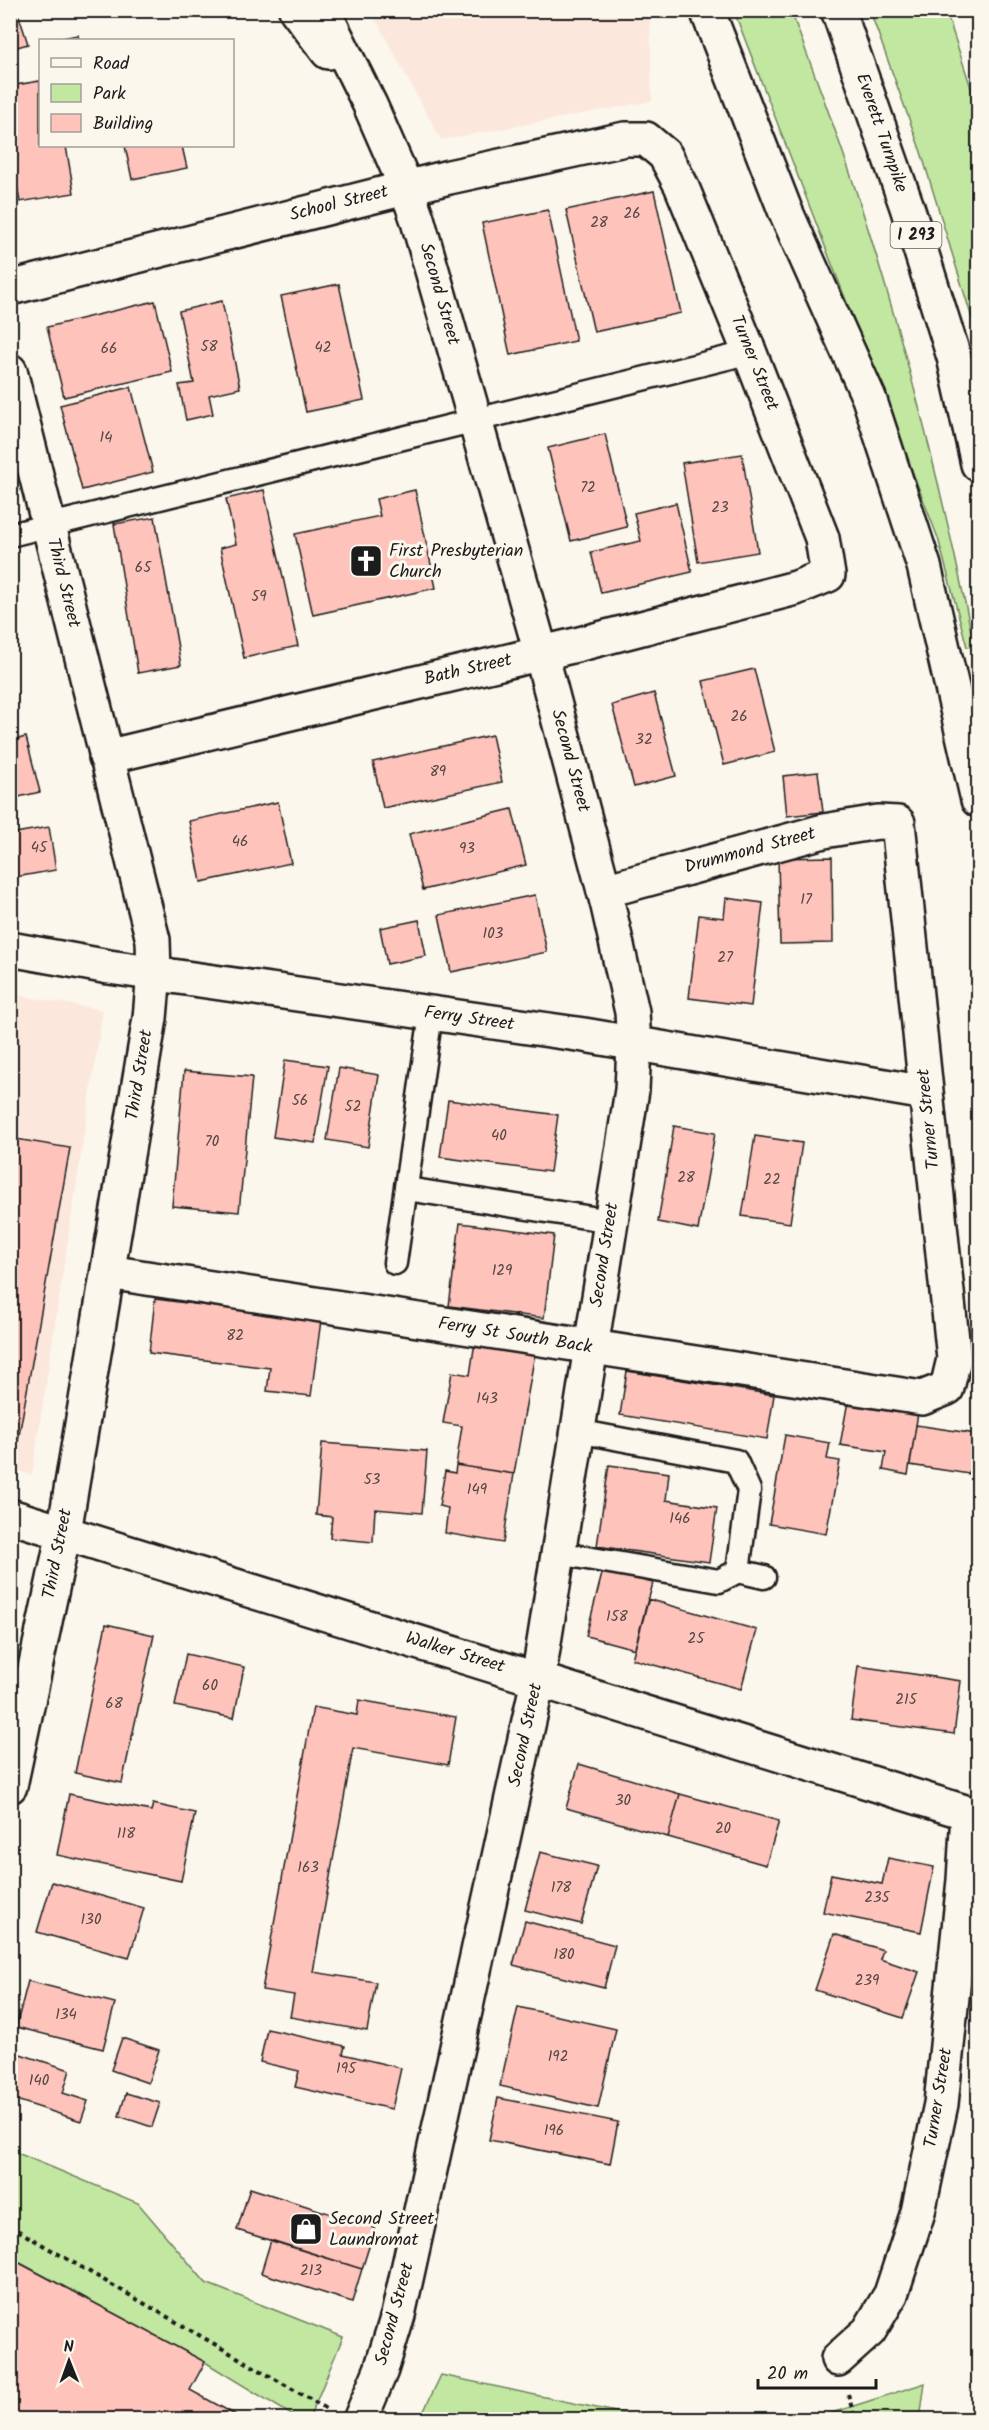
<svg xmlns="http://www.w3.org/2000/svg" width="989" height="2430" viewBox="0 0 989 2430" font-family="Kalam,sans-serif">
<rect width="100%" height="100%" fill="#fbf7ec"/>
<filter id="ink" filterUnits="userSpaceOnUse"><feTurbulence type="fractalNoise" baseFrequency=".0167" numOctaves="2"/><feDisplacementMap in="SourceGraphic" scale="12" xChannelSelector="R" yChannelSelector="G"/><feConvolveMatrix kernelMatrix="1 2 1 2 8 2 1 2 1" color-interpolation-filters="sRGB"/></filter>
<g filter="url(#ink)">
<path fill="#fce7dd" d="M371 11H650L652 101 441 140Z
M10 994 103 1010 32 1475 10 1468Z"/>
<path fill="#c2e7a1" stroke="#6f825e" stroke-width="1.5" d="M734 11H791C813 71 837 132 857 194 905 342 943 493 974 646L967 647 938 538Z
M870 11H946L978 109V338L921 152Z
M10 2150 138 2203 206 2283 343 2337 309 2419H298L205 2362 11 2258Z
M441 2375 649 2419H420Z
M925 2383 920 2419H813Z"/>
<path fill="#fec3bb" stroke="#1c1c1c" stroke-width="1.5" d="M10 10H17L28 44 10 49Z
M78 35 79 40H53Z
M40 81V146H66L74 193 20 202 10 147V86Z
M125 146H182L187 168 132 179Z
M654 191 681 313 594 332 566 210Z
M548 210 576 341 510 355 482 223Z
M339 284 364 400 306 412 281 296Z
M155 301 172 372 64 397 47 327Z
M222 301 240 388 209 395 213 414 186 420 179 385 194 383 179 311Z
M131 387 153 472 82 490 60 405Z
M605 434 627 527 571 541 548 448Z
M742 454 758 552 698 562 682 463Z
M264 490 298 646 244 658 220 548 236 544 226 499Z
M415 490 436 588 313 615 295 534 380 516 376 499Z
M676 503 692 572 601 593 591 552 641 541 634 513Z
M155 517 181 665 138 673 114 524Z
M754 669 775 752 724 765 703 681Z
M10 672 15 700 10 701Z
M654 693 676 776 634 787 612 705Z
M492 735 502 782 383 808 373 762Z
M26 737 40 792 10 799V741Z
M818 772 823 812 787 816 783 776Z
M278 802 291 863 201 882 189 821Z
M512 809 526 865 423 890 409 834Z
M49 827 56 870 10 878V834Z
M832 857 833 943 780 944 778 858Z
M535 895 547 952 451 972 439 915Z
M726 898 763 903 751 1006 689 998 699 915 724 918Z
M419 920 426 956 387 964 380 928Z
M285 1060 328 1066 315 1143 273 1137Z
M339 1068 379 1075 368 1147 327 1140Z
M184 1071 252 1077 239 1212 172 1206Z
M448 1100 558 1115 550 1172 440 1157Z
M674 1126 715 1133 698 1230 658 1222Z
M755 1136 802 1143 790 1223 742 1216Z
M10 1138 70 1148 17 1447 10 1446Z
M460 1223 554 1235 544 1318 449 1306Z
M155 1299 321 1320 311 1396 267 1391 270 1368 149 1353Z
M475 1342 535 1353 514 1474 456 1465 462 1426 443 1423 452 1372 470 1375Z
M627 1371 774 1395 767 1439 620 1415Z
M848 1401 918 1413 908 1475 883 1470 886 1452 840 1445Z
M916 1425 976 1434 969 1474 910 1465Z
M785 1435 830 1443 827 1459 840 1461 826 1534 769 1524Z
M322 1443 427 1451 422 1513 375 1509 373 1542 330 1538 332 1517 316 1515Z
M456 1465 514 1474 503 1543 445 1533 448 1508 439 1506 445 1471 455 1473Z
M609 1465 669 1473 666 1500 717 1508 709 1562 597 1546Z
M603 1570 653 1583 635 1649 586 1636Z
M648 1599 757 1630 741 1689 632 1659Z
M106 1624 154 1635 122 1783 75 1773Z
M186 1654 244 1667 234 1718 175 1706Z
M858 1666 961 1681 954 1734 851 1720Z
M359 1700 456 1717 448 1765 353 1748 313 1972 376 1982 367 2031 290 2017 294 1995 262 1990 313 1707 357 1715Z
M579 1764 680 1794 668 1837 566 1808Z
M69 1794 151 1811 153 1804 195 1813 181 1881 57 1855Z
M680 1794 779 1821 766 1865 668 1837Z
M540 1852 597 1866 581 1924 525 1910Z
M888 1858 934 1867 921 1932 823 1912 831 1874 882 1884Z
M52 1882 144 1908 129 1958 37 1932Z
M525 1921 615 1945 604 1988 513 1965Z
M834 1934 883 1950 880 1959 919 1972 903 2018 815 1990Z
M28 1981 115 2003 103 2049 16 2027Z
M518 2007 616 2029 598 2108 500 2086Z
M267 2029 345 2046 343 2054 401 2068 392 2109 295 2087 299 2071 260 2062Z
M122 2038 159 2050 148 2083 111 2070Z
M11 2051 70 2070 63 2093 88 2101 81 2121 10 2098Z
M126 2093 160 2103 152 2127 119 2116Z
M498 2098 618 2122 610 2164 489 2140Z
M250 2188 375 2228 362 2269 237 2230Z
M271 2240 362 2269 352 2302 261 2273Z
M10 2258 205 2362 190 2390 245 2420H10Z"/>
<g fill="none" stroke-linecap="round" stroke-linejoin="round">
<defs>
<path id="lane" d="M10 535 731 357 749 351
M407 1189 611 1221
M395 1263 431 1014
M558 1553 719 1581 738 1571 749 1490 736 1461 577 1431
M738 1571 764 1577"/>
<path id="street" d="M10 288 449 177 625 139H646L665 155 681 185 749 351 822 538 828 575 796 588 576 645 106 757
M10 371 153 940 154 973 150 1018 64 1532 10 1786
M10 949 109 967 584 1035 926 1093
M108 1272 922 1398 947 1388 954 1359 898 823 878 822 824 831 604 891
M10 1516 968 1813 964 1880 941 2104 918 2212 891 2294 869 2331 838 2359"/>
<path id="secondary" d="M296 10 328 52
M323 10 370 105 406 187 417 218 475 420 541 653 608 906 632 1012 634 1045 632 1090 538 1680 398 2315 381 2370 360 2420"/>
<path id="highway" d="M707 10 785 210 869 398 924 566 978 800
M838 10 907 207 954 357 978 464"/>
</defs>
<use href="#lane" stroke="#1c1c1c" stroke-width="27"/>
<use href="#street" stroke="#1c1c1c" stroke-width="38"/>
<use href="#secondary" stroke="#1c1c1c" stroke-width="38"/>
<use href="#highway" stroke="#1c1c1c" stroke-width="38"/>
<path stroke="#1c1c1c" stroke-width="4" stroke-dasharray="4.5 4.5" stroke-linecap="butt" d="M10 2226 327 2409
M848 2394 853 2412V2420
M503 2420 506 2413"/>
<use href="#lane" stroke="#fbf7ec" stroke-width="22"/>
<use href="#street" stroke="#fbf7ec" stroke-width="33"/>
<use href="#secondary" stroke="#fbf7ec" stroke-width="33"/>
<use href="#highway" stroke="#fbf7ec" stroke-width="33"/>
</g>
</g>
<defs>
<symbol id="church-square" viewBox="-11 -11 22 22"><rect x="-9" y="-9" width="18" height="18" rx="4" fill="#1c1c1c" stroke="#fbf7ec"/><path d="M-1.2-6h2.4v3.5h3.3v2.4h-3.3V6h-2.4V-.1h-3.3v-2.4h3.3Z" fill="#fff"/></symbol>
<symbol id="shop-square" viewBox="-11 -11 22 22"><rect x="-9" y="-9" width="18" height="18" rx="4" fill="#1c1c1c" stroke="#fbf7ec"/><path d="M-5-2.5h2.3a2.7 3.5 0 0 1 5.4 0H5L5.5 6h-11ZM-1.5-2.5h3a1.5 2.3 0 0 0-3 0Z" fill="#fff"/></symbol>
</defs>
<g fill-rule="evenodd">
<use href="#church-square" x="347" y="542" width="38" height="38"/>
<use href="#shop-square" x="287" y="2210" width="38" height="38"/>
</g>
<g text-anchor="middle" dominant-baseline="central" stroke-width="6" stroke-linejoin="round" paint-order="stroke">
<g font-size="15" fill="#544644">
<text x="632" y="214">26</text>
<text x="599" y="223">28</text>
<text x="209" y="347">58</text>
<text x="323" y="348">42</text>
<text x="109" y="349">66</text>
<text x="106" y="438">14</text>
<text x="588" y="488">72</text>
<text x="720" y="508">23</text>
<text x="143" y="568">65</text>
<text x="259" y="597">59</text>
<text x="739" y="717">26</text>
<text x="644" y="740">32</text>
<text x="438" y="772">89</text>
<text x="240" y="842">46</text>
<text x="39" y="848">45</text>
<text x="467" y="849">93</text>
<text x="806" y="900">17</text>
<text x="493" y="934">103</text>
<text x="725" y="958">27</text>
<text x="300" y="1101">56</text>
<text x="353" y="1107">52</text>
<text x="499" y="1136">40</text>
<text x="212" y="1142">70</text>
<text x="686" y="1178">28</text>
<text x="772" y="1180">22</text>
<text x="502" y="1271">129</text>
<text x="235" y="1336">82</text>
<text x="487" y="1399">143</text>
<text x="372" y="1480">53</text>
<text x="477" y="1490">149</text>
<text x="680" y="1519">146</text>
<text x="617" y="1617">158</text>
<text x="696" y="1639">25</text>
<text x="210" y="1686">60</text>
<text x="906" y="1700">215</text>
<text x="114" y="1704">68</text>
<text x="623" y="1801">30</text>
<text x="723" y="1829">20</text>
<text x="126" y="1834">118</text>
<text x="308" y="1868">163</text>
<text x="561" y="1888">178</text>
<text x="877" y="1898">235</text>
<text x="91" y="1920">130</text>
<text x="564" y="1955">180</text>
<text x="867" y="1981">239</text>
<text x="66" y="2015">134</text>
<text x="558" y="2057">192</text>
<text x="346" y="2069">195</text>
<text x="39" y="2081">140</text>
<text x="554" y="2131">196</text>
<text x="311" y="2271">213</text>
</g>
<rect fill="#fbf7ec" stroke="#5f5e5a" stroke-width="1.5" x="890.5" y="222" width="51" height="26" rx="4.5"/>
<g font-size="16" font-weight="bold" fill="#1c1c1c">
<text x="916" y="235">I 293</text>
</g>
<g font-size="18" fill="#1c1c1c" stroke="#fbf7ec">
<text transform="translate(881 133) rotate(71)">Everett Turnpike</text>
<text transform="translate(339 204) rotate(-14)">School Street</text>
<text transform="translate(439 294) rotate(74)">Second Street</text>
<text transform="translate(754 363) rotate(68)">Turner Street</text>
<text transform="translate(63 583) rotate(76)">Third Street</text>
<text transform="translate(468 670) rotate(-13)">Bath Street</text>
<text transform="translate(570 761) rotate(75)">Second Street</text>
<text transform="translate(750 851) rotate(-15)">Drummond Street</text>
<text transform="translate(469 1019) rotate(8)">Ferry Street</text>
<text transform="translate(140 1075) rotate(-81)">Third Street</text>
<text transform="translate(929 1119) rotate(-96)">Turner Street</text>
<text transform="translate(605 1255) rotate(-81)">Second Street</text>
<text transform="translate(515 1336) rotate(9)">Ferry St South Back</text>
<text transform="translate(58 1554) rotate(-79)">Third Street</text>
<text transform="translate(455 1653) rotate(17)">Walker Street</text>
<text transform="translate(526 1735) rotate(-78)">Second Street</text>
<text transform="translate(939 2098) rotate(-81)">Turner Street</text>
<text transform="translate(395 2314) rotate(-75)">Second Street</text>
</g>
<g font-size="18" fill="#1c1c1c" stroke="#fbf7ec" text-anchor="start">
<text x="389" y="551">First Presbyterian<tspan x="389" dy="21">Church</tspan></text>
<text x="329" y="2219">Second Street<tspan x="329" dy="21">Laundromat</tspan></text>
</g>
</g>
<rect width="989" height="2430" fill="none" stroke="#fbf7ec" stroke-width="36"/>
<rect x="18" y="18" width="953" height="2394" fill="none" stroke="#1c1c1c" stroke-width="2" filter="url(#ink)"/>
<rect x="39" y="39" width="195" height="108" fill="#fbf7ec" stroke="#a29f99" stroke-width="1.5"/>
<rect x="51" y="58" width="30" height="9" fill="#fbf7ec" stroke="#a29f99" stroke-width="1.5"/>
<text x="93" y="69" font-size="18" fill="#1c1c1c">Road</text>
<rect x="51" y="84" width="30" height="18" fill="#c2e7a1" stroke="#a29f99" stroke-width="1.5"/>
<text x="93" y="99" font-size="18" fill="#1c1c1c">Park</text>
<rect x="51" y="114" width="30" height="18" fill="#fec3bb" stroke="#a29f99" stroke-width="1.5"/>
<text x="93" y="129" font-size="18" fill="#1c1c1c">Building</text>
<g transform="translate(69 2361) rotate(359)" stroke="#fbf7ec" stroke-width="4.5" paint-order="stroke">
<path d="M0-4.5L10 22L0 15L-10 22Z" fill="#1c1c1c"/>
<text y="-9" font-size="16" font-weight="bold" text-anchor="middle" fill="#1c1c1c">N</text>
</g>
<path d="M758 2379v9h118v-9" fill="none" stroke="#1c1c1c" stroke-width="3"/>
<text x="767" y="2379" font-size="18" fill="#1c1c1c" stroke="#fbf7ec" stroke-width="4.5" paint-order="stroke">20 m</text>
</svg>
